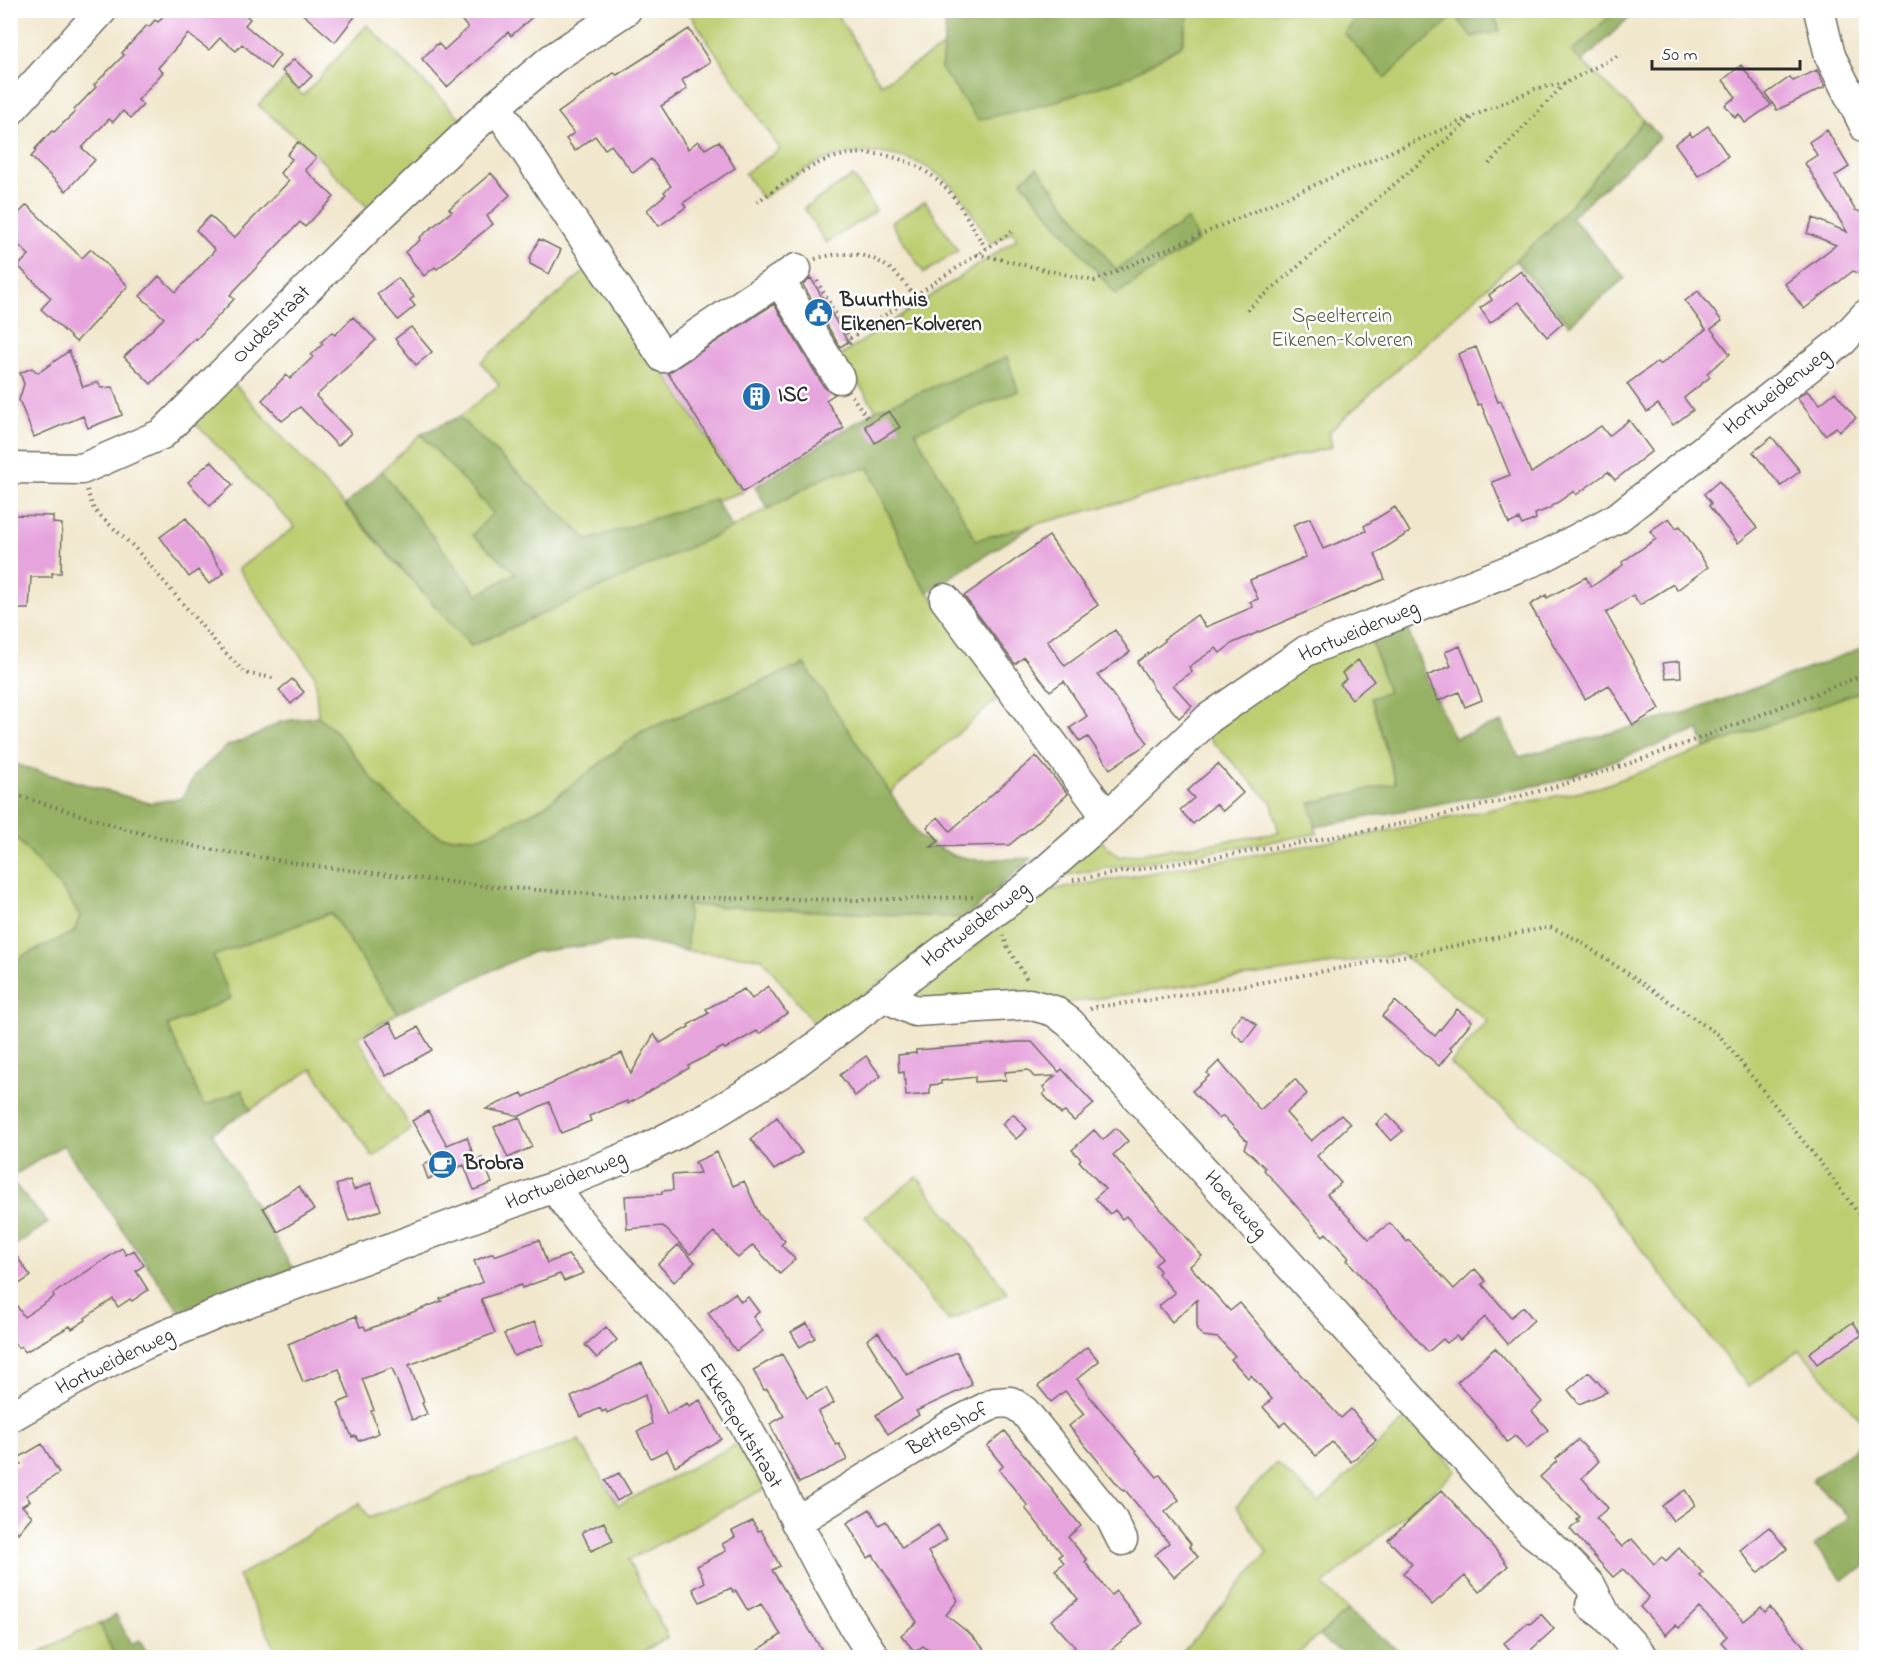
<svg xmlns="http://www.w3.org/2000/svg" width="1877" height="1668" viewBox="0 0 1877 1668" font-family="'Indie Flower',sans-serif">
<rect width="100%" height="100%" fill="#fff"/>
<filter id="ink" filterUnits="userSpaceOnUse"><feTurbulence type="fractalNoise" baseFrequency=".0167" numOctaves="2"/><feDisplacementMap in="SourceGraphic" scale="12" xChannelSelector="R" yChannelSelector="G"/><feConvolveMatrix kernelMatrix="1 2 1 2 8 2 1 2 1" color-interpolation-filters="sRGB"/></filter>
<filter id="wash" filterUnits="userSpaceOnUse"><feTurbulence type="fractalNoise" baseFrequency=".008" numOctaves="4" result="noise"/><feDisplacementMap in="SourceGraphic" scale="24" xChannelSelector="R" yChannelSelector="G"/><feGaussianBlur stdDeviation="1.35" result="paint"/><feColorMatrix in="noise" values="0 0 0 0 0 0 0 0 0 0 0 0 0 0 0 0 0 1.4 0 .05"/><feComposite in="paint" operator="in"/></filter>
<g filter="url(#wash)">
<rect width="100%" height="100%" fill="#f1e7cd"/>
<path fill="#bdce72" stroke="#747c4e" stroke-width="1.5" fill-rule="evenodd" d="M688 11H835L881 84 943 47 941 69 1047 104 1126 78 1182 45 1189 11H1363L1344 33 1455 15 1500 31 1492 11H1616L1572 52 1644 120 1548 231 1329 432 1332 447 976 540 914 431 1018 391 1007 358 876 410 840 356 1017 239 1012 231 990 245C980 227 970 205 956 190 921 152 863 143 817 163 798 172 780 187 762 198L745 173 780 149ZM1037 168 1116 270V294L1021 181Z
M367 25 464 122 371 211 316 155 258 105 286 78 303 96Z
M853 176 876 211 826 243 804 208Z
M925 201 958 251 924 273 891 223Z
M593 264 743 492 588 540 459 417 499 385 481 362Z
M231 380 471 646 732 528 830 474 869 468 916 576 1005 692 890 793 804 664 641 732 543 807 482 837H442L419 824 377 785 337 733 318 716 315 676 238 569 295 527 193 421Z
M421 434 494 513 517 572 478 595 382 471Z
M1369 633 1388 692 1372 699 1396 783 1311 803 1317 834 1054 877 1097 837 1119 857 1279 833 1272 803 1208 737 1272 682Z
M1866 689V1426L1800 1350 1748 1386 1586 1178 1450 1064 1488 1021 1401 954 1067 1003 938 1004 915 995 914 989 973 948 1041 892 1362 836 1600 787Z
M11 832 68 896 80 916 74 932 23 956 11 971Z
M688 905 965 918 818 1029 762 958 687 951Z
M331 913 398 1013 358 1037 411 1129 373 1157 312 1069 250 1110 242 1090 204 1107 168 1026 231 998 212 956Z
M917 1177 985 1262 1008 1293 949 1321 865 1216Z
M1408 1416 1456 1471 1323 1585 1348 1610 1294 1657 1178 1658 1267 1553 1237 1506 1276 1463 1319 1503Z
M579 1440 618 1505 741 1442 764 1489 628 1560 668 1637 634 1657H280L238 1576 360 1503 369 1518Z
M100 1624 115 1657 30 1658 77 1632Z"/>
<path fill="#96b164" stroke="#606e48" stroke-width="1.5" d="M1616 10 1636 11 1582 62 1572 52Z
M947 11V10L1189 11 1182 45 1126 78 1047 104 978 120 941 69Z
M1363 11H1492L1500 31 1472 37 1455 15 1385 78 1344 33Z
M1644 120 1660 137 1571 217 1625 278 1569 325 1515 260 1548 231Z
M1037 168 1116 270 1188 219 1198 241 1116 294 1021 181Z
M1007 357 1018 391 915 432 976 540 1034 525 927 592 916 576 869 468 830 474 768 509 755 487 876 410Z
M459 417 588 540 715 499 732 528 471 646 345 505 382 471 478 595 516 573 472 535 493 513 421 434Z
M1404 620 1427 679 1454 738 1502 722 1519 757 1688 712 1805 670 1866 646V689L1705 748 1699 730 1554 782 1316 827 1310 803 1396 783 1371 698 1388 692 1369 633Z
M804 664 920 837 952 855 978 860 1032 858 965 918 688 905 687 951 633 940 533 952 398 1013 331 913 213 956 231 998 168 1026 204 1106 242 1090 250 1110 212 1133 293 1269 180 1312 63 1145 11 1177V971L23 956 74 932 80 916 68 896 11 832V763L149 803 182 798 194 776 227 746 255 736 280 722 318 716 337 733 377 785 419 824 442 837H481L543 807 641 732Z
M10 1179 48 1223 11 1248H10Z
M1866 1440V1567L1843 1579 1814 1546 1849 1517 1812 1480Z
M1348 1610 1406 1657H1347L1319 1636Z
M116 1615 131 1644 140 1640 149 1657H115L100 1624Z"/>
<g id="blocks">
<path fill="#e6a4dd" d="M168 10H241L250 19 245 25 280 55 270 69 242 44 236 51 220 38 209 50 188 34 158 68 163 72 138 100 143 105 131 118 123 111 113 122 109 119 82 148 95 160 66 191 31 157 36 151 35 149 52 131 54 132 75 112 74 110 96 87 94 85 124 55 122 53 147 25 149 27 155 20 158 22Z
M298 10H360L335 42Z
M453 10H540L511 36 508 32 447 87 422 59 438 43 444 50 468 28Z
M689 29 710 62 682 80 687 89 661 106 688 149 698 141 705 149 719 141 735 168 683 203 686 207 659 226 647 210 666 194 664 192 671 186 651 159 633 173 611 145 605 149 595 136 575 151 566 139 574 133 558 113 614 73 617 75Z
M294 59 312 76 300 88 282 71Z
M1741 65 1771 105 1745 123 1739 114 1735 118 1725 105 1736 97 1723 80Z
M1817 70 1825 87 1777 110 1766 94 1790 77 1793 81Z
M1708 126 1728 156 1698 176 1675 144 1690 133 1692 137Z
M1827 130 1849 167 1835 176 1855 210 1866 214V263L1865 262 1861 274 1853 271 1804 309 1785 284 1836 245 1807 233 1813 218 1847 232 1805 163 1817 155 1809 142Z
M298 142 316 158 305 170 334 197 305 227 300 222 230 295 234 299 196 340 195 338 151 384 124 357 164 318 140 296 159 276 176 292 215 250 196 230 210 216 234 238 289 181 280 173 292 159 287 155Z
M491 173 510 195 487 216 493 224 437 269 435 267 424 276 405 252 420 240 419 238 452 211 449 209Z
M27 205 82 258 91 249 128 286 76 342 41 309 51 298 18 266 29 255 10 237V222Z
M539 239 561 250 549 274 530 264V258Z
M1521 271 1563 323 1547 337 1519 302 1490 323 1480 308 1492 300 1489 295Z
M398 278 414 297 410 300 415 306 398 320 377 294Z
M811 278 848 342 840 347 803 285Z
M1698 291 1722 321 1711 329 1730 354 1707 373 1710 377 1684 398 1693 410 1673 425 1658 404 1647 412 1627 384 1657 362 1660 365 1706 329 1685 301Z
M774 304 824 387 835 394 826 400 844 428 743 492 668 373Z
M353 317 376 340 316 396 351 433 338 446 300 407 282 421 262 400 286 375 290 379 313 357 311 355 323 344 321 342 332 332 335 335Z
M411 327 432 352 416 365 395 339Z
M1476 347 1498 402 1501 401 1531 473 1601 426 1609 436 1629 420 1652 451 1615 480 1608 472 1576 495 1574 491 1548 509 1535 514 1536 519 1522 525 1519 519 1509 524 1492 482 1510 475 1481 404 1478 405 1468 382 1458 354Z
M69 351 83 387 98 382 101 388 113 387 122 415 88 428 83 416 34 437 19 400 24 384 20 373 32 368 38 373Z
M1807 391 1820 404 1835 392 1856 418 1839 431 1836 427 1825 435 1797 398Z
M889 411 900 427 875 443 865 426Z
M1772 437 1800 471 1781 486 1753 452Z
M211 461 233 485 210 506 188 482Z
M1719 481 1757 528 1738 543 1709 506 1711 503 1704 494Z
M1395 507 1410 532 1375 554 1385 579 1233 643 1220 653 1216 648 1189 667 1192 672 1173 685 1192 706 1179 718 1152 687 1153 686 1137 662 1165 641 1164 639 1197 615 1206 627 1253 607 1250 602 1258 599 1250 580 1306 557 1293 525 1310 518 1323 549 1366 531 1364 526Z
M11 515 53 516V523L62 524 61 573H52V577H31L29 609H10Z
M186 518 224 573 209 584 198 570 189 577 160 537Z
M1669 518 1676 528 1680 526 1708 567 1677 590 1673 584 1640 605 1633 595 1606 613 1660 709 1633 725 1609 685 1585 699 1530 605 1546 595 1547 598 1586 577 1591 587 1623 565 1622 562 1656 539 1650 531Z
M1049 536 1098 605 1047 641 1065 666 1115 630 1130 652 1098 675 1148 743 1110 769 1088 737 1080 742 1070 728 1087 716 1064 681 1050 691 1024 657 1015 664 964 596Z
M1460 646 1482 700 1465 707 1459 692 1438 701 1427 676 1451 666 1445 652Z
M1358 660 1374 681 1352 699 1340 684 1346 679 1342 673Z
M1680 661 1681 677 1666 678 1663 663Z
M292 679 304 692 291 704 279 690Z
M1036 756 1068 794 1034 825 1009 845 931 847 939 841 927 827 938 817 950 831Z
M1218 764 1243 793 1223 811 1216 804 1193 824 1180 810 1194 798 1187 791Z
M768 986 787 1013 759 1034 757 1031 725 1049 723 1047 688 1066 689 1068 628 1104 627 1101 589 1116 591 1121 561 1133 549 1102 520 1116 486 1109 522 1093 524 1097 554 1083V1082L622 1053 631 1074 654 1034 660 1043 689 1027 688 1025 709 1013 706 1009 744 989 752 999Z
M1395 1001 1435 1036 1457 1009 1472 1021 1450 1048 1452 1050 1439 1066 1382 1016Z
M1242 1014 1257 1025 1244 1042 1232 1032V1026Z
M390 1022 398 1038 418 1027 432 1050 386 1076 364 1037Z
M1018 1042H1032L1059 1072 1062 1069 1094 1104 1074 1121 1065 1112 1061 1114 1043 1094 1046 1091 1043 1087 1055 1076 1034 1077 1028 1070 1005 1072 1006 1080 975 1082V1077L941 1081V1084L930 1085V1094L906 1096 904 1072 899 1073 898 1055 916 1053V1050Z
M866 1056 881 1076 855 1096 840 1075Z
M1219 1061 1260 1110 1295 1079 1307 1094 1286 1113 1311 1141 1341 1115 1350 1124 1317 1156 1341 1183 1327 1194 1369 1239 1390 1223 1407 1242 1409 1240 1454 1289 1475 1269 1486 1281 1482 1284 1511 1317 1523 1307 1534 1320 1508 1344 1485 1317 1460 1340 1456 1336 1447 1343 1443 1339 1428 1352 1347 1260 1349 1258 1326 1233 1323 1236 1264 1170 1265 1168 1258 1161 1244 1148 1247 1141 1223 1116 1219 1119 1192 1091 1209 1076 1207 1073Z
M428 1111 447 1145 467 1137 475 1160 482 1158 492 1183 474 1190 464 1165 428 1179 423 1165 435 1160 412 1121Z
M1013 1114 1027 1129 1016 1139 1002 1124Z
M1387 1114 1403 1131 1391 1141 1376 1124Z
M519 1117 532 1147 508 1158 494 1127Z
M777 1117 802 1153 774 1170 751 1139Z
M1116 1128 1128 1141 1113 1155 1202 1256 1190 1266 1230 1311 1240 1303 1300 1374 1341 1418 1351 1409 1376 1440 1351 1462 1332 1442 1316 1456 1285 1422 1280 1426 1263 1407 1272 1399 1251 1375 1248 1378 1231 1359 1235 1356 1218 1338 1203 1336 1197 1330V1300L1172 1322 1159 1306 1175 1293 1158 1274 1160 1271 1155 1265 1162 1258 1126 1216 1122 1219 1115 1210 1110 1214 1095 1198 1105 1189 1079 1161 1081 1159 1072 1150 1094 1130 1103 1140Z
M717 1152 733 1186 744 1181 760 1215 785 1241 781 1245 795 1259 780 1274 753 1245 738 1258 714 1232 690 1254 663 1226 627 1229 625 1196 662 1194V1191L673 1190 672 1175 700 1173 695 1162Z
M350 1180 354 1190 371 1183 381 1210 349 1221 336 1185Z
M299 1186 314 1210 278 1232 263 1208Z
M539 1240 547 1263 568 1255 584 1273 564 1281 560 1274 522 1288 521 1285 481 1299 495 1333 409 1365 424 1402 422 1403 427 1414 412 1420 392 1368 362 1379 374 1410 371 1411 379 1433 358 1441 356 1436 352 1437 338 1403 350 1398 339 1369 303 1382 288 1344 356 1316 360 1327 364 1326 366 1330 442 1301 440 1299 483 1282 474 1261 493 1253 494 1256Z
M678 1245 695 1262 674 1282 658 1264Z
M10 1248 31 1276 10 1290Z
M122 1248 126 1255 134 1250 144 1265 136 1271 148 1290 132 1301 130 1299 118 1307 113 1299 85 1318 86 1320 72 1329 70 1326 25 1352 21 1346 18 1348 10 1336V1295L24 1317 54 1297 53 1294Z
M735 1293 741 1302 748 1297 759 1312 753 1317 763 1331 736 1351 708 1313Z
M535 1322 544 1344 514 1356 504 1334Z
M1853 1322 1862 1335 1817 1364 1809 1353Z
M807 1323 815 1338 800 1347 791 1332Z
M606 1327 617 1340 597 1358 585 1345Z
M878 1332 907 1375 957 1352 972 1385 916 1411 919 1415 888 1434 876 1415 903 1398 867 1340Z
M1087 1347 1099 1361 1077 1379 1087 1391 1086 1392 1157 1477 1160 1475 1179 1500 1165 1512 1191 1544 1189 1546 1198 1557 1174 1577 1155 1555 1169 1543 1125 1490 1123 1491 1069 1426 1084 1414 1065 1391 1051 1402 1038 1386Z
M1495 1348 1542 1402 1532 1411 1548 1430 1527 1448 1515 1436 1507 1442 1493 1422 1457 1382Z
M782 1354 807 1398 826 1388 834 1403 818 1412 836 1445 839 1444 847 1460 799 1483 770 1424 784 1416 767 1389 764 1390 753 1370Z
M642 1363 667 1414 687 1403 689 1406 700 1400 721 1439 675 1466 667 1450 651 1458 637 1432 652 1424 645 1395 607 1413 606 1410 602 1412 600 1408 581 1417 571 1397Z
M1589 1372 1607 1392 1579 1404 1568 1390Z
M1005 1431 1081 1526 1068 1537 1087 1560 1085 1562 1111 1595 1116 1591 1142 1624 1101 1658H1064L1075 1647 1051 1620 1078 1599 1055 1570 1064 1563 1059 1556 1062 1554 1025 1508 1028 1506 999 1470 1003 1466 987 1446Z
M1578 1440 1599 1461 1582 1478 1608 1508 1596 1518 1622 1547 1632 1539 1654 1564 1662 1557 1666 1561 1679 1548 1703 1573 1700 1576 1744 1621 1761 1607 1765 1612 1770 1607 1814 1658H1735L1721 1642 1727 1636 1699 1608 1679 1628 1676 1625 1666 1635 1640 1607 1649 1597 1623 1569 1613 1577 1585 1546 1570 1529 1579 1522 1577 1520 1580 1517 1540 1477 1557 1461 1556 1459Z
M42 1444 59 1473 26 1495 30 1501 22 1506 32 1516 18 1533 10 1522V1469L21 1464 18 1458Z
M619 1473 631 1493 617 1501 605 1480Z
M1442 1490 1501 1556 1508 1566 1479 1592 1465 1576 1432 1605 1403 1573 1412 1564 1388 1540Z
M1685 1490 1695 1505 1673 1521 1662 1506Z
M870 1509 879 1525 886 1521 902 1548 938 1525 947 1539 928 1552 958 1600 946 1615 970 1634 993 1658H939L923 1646 915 1652 901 1635 917 1622 873 1555 868 1558 847 1523Z
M752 1521 758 1531 761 1530 780 1566 772 1570 822 1650 810 1658H746L781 1635 761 1604 748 1611 736 1591 733 1592 731 1588 700 1602 693 1589 705 1582 697 1566 726 1551 722 1544 735 1537 732 1531Z
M604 1522 613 1541 591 1551 582 1532Z
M1769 1527 1787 1549 1758 1573 1740 1550Z
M1541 1614 1554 1629 1522 1658H1517L1504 1643 1528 1623 1530 1624Z"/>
</g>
</g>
<g filter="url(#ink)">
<use href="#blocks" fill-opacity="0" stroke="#706d64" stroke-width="1.5"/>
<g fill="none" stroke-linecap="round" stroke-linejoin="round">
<defs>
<path id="minor" d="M1819 10 1830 56 1866 128
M496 106 663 357 796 269
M10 111 102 10
M779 280 839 378
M10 468 82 469 162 434 370 226 496 106 552 59 626 10
M945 599 1107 817
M883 996 915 1011 1029 1004 1054 1011 1070 1023 1531 1531 1559 1553 1590 1585 1606 1616
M554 1187C565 1202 575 1217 587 1231 631 1282 682 1329 720 1385 778 1472 815 1572 875 1658
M10 1417 90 1371 145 1344 221 1312 554 1187 642 1151 710 1116 787 1069 1026 888 1107 817 1209 718 1306 651 1543 557 1617 518 1842 341 1866 315
M796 1522 950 1426 995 1403 1011 1402 1024 1411 1111 1518 1122 1540
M1591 1605 1606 1616 1644 1658"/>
</defs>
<use href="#minor" stroke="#706d64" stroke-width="33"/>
<path stroke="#706d64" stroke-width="4" stroke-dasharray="1.5 4.5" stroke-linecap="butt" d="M1489 164 1565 83 1621 54
M757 202C775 189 795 175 815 165 858 143 911 153 945 187 960 202 974 231 986 248
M977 254 1094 281 1535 89 1565 83
M815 259C859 246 889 258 914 296
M817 281 852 342 847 345
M1247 310 1472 118
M850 338 1013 231
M852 396 869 420
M87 490 94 510 135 548 219 646 245 673 273 678
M10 793 129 830 202 848 315 866 483 886 635 897 857 900 974 897
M1073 880C1225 855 1379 834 1528 794 1644 764 1755 716 1866 674
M1003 935 1008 948 1028 981
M1090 1009 1094 1007C1247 989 1398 957 1550 927L1576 939 1719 1035 1823 1166 1866 1224"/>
<use href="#minor" stroke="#fff" stroke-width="30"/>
</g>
</g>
<defs>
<symbol id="civic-disc" viewBox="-11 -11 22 22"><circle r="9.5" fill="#1f6fb2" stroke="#fff"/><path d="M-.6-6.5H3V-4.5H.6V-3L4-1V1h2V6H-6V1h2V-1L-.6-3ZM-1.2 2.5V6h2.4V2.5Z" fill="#fff"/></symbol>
<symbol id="building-disc" viewBox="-11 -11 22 22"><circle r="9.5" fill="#1f6fb2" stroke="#fff"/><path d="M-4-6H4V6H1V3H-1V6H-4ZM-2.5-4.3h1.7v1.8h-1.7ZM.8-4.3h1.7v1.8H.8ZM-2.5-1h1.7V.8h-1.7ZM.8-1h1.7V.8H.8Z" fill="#fff"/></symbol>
<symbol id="cafe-disc" viewBox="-11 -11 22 22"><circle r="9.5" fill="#1f6fb2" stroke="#fff"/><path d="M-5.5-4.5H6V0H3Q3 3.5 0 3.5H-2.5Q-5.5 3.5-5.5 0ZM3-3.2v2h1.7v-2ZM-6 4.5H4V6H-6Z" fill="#fff"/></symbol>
</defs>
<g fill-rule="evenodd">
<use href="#civic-disc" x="802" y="296" width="33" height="33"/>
<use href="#building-disc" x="740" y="380" width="33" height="33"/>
<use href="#cafe-disc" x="426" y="1148" width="33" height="33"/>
</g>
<g text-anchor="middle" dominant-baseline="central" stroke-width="5" stroke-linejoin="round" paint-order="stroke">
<g font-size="21" font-weight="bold" fill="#2b2b2b" stroke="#fff" text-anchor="start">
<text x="840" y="301">Buurthuis<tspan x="840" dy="24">Eikenen-Kolveren</tspan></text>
<text x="778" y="396">ISC</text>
<text x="464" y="1164">Brobra</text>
</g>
<g font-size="21" fill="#575c40" stroke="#fff">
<text x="1342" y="317">Speelterrein<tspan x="1342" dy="24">Eikenen-Kolveren</tspan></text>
</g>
<g font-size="21" fill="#2b2b2b" stroke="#fff">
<text transform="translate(272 325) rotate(-45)">Oudestraat</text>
<text transform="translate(1777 392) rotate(-38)">Hortweidenweg</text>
<text transform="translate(1359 632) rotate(-23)">Hortweidenweg</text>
<text transform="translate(976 925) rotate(-37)">Hortweidenweg</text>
<text transform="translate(566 1181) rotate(-22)">Hortweidenweg</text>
<text transform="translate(1235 1205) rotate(48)">Hoeveweg</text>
<text transform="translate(115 1362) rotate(-26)">Hortweidenweg</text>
<text transform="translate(740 1426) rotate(59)">Ekkersputstraat</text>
<text transform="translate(948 1430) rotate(-29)">Betteshof</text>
</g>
</g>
<rect width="1877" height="1668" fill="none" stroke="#fff" stroke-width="36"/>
<path d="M1652 60v9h148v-9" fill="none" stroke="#2b2b2b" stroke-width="3"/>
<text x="1661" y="60" font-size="18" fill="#2b2b2b" stroke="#ffffff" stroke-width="4.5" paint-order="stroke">50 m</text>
</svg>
